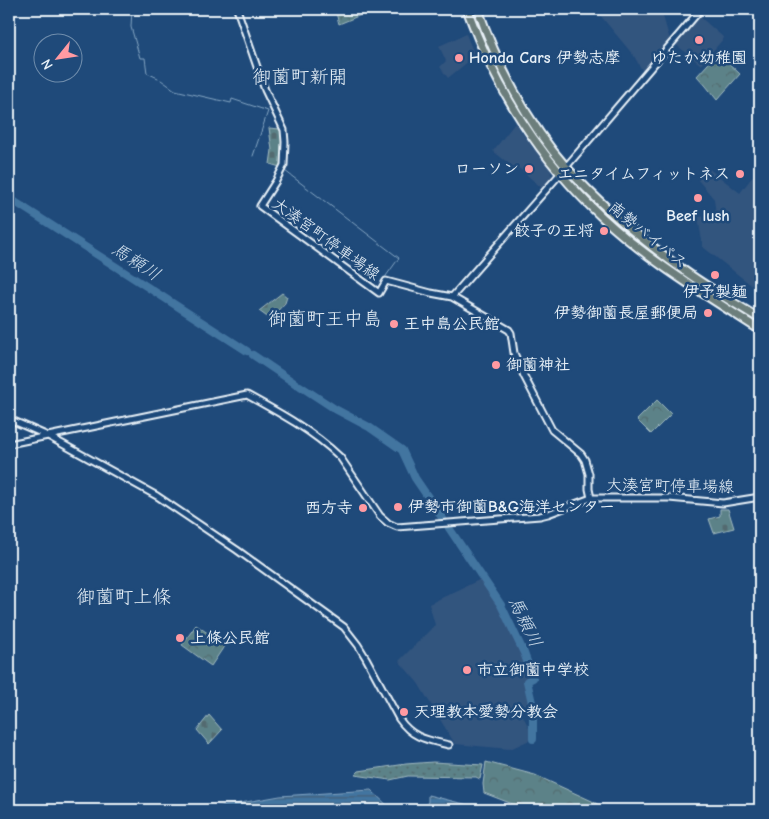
<svg xmlns="http://www.w3.org/2000/svg" width="769" height="819" viewBox="0 0 769 819" font-family="'Comic Neue','Klee One',sans-serif">
<defs>
<pattern id="grass-dots" width="8" height="8" patternUnits="userSpaceOnUse" patternTransform="scale(1.25)"><rect width="8" height="8" fill="#5c8288"/><path d="M2 2h.1M6 6h.1" fill="none" stroke="#536b6f" stroke-width="1.8" stroke-linecap="round"/></pattern>
<pattern id="cemetery-stones" width="16" height="16" patternUnits="userSpaceOnUse" patternTransform="scale(1.25)"><rect width="16" height="16" fill="#5c8288"/><path d="M2 7V4a2 2 0 0 1 4 0v3zM10 15v-3a2 2 0 0 1 4 0v3z" fill="#536b6f"/></pattern>
<pattern id="park-crowns" width="20" height="18" patternUnits="userSpaceOnUse" patternTransform="scale(1.25)"><rect width="20" height="18" fill="#5c8288"/><path d="M2 6a3 3 0 1 1 6 0M12 15a3 3 0 1 1 6 0" fill="none" stroke="#536b6f"/></pattern>
<pattern id="water-rules" width="6" height="5" patternUnits="userSpaceOnUse" patternTransform="scale(1.25)"><rect width="6" height="5" fill="#4374a0"/><path d="M0 2.5h6" fill="none" stroke="#445e75"/></pattern>
</defs>
<rect width="100%" height="100%" fill="#1f4a7a"/>
<filter id="ink" filterUnits="userSpaceOnUse"><feTurbulence type="fractalNoise" baseFrequency=".02" numOctaves="2"/><feDisplacementMap in="SourceGraphic" scale="10" xChannelSelector="R" yChannelSelector="G"/><feConvolveMatrix kernelMatrix="1 2 1 2 8 2 1 2 1" color-interpolation-filters="sRGB"/></filter>
<g filter="url(#ink)">
<path fill="#33547e" d="M595 9H663V16L670 40 643 72 634 56Z
M698 15 724 38 701 65 674 43Z
M466 34 475 56 448 78 440 67 446 61 439 46Z
M515 123 534 149 535 148 550 168 552 178 543 189 520 169 518 168 517 170 493 151Z
M708 168 740 193 753 176 760 173V292L703 247 698 217 716 215 714 199 698 180Z
M481 579 499 607 525 657 531 678 525 680 533 706 521 712 534 738 510 749 455 744 418 683 399 661 435 625 429 604Z"/>
<path fill="url(#grass-dots)" stroke="#a2bac0" d="M433 762 483 765 480 779 476 777 408 776 390 780 355 775 359 771 406 764Z"/>
<path fill="url(#cemetery-stones)" stroke="#a2bac0" d="M269 128 280 129 281 132 283 155 280 167 270 164 272 150Z
M282 293 287 297 285 303 270 319 259 311Z
M720 509H728L734 528 714 533 709 519 720 516Z
M209 715 222 730 209 744 197 730Z"/>
<path fill="url(#park-crowns)" stroke="#a2bac0" d="M335 9H361L363 14 339 24Z
M718 53 740 74 717 100 706 86 697 76Z
M657 400 671 414 651 434 637 420Z
M196 625 225 645 211 666 182 645Z
M486 762 535 775 592 801 607 810H528L484 793 483 784Z"/>
<path fill="url(#water-rules)" stroke="#85a6c3" d="M371 790 392 810H201L280 796Z
M428 795 488 810H423L428 802Z"/>
<g fill="none" stroke-linecap="round" stroke-linejoin="round">
<path stroke="#85a6c3" stroke-width="1" d="M132 9 131 27 140 58H145L147 73 158 78
M161 80 175 90 231 103 232 99 268 111 253 156
M285 171 399 258 386 276"/>
<path stroke="#4374a0" stroke-width="8" d="M9 198 247 351
M253 355 296 384
M300 386 335 409 369 427 402 450 415 478 443 519
M449 528 501 605 524 653 533 678 527 681 533 707V739"/>
<defs>
<path id="secondary" d="M237 9 265 90 284 130 285 142 284 165 276 181 260 206 379 293 386 281 431 293 452 297 509 330 511 333 514 353 524 376 552 430 581 454 585 460 589 474V489L591 498H669L723 503 760 497
M452 297 560 174 701 9
M9 419 48 436 157 496 237 550 344 627 358 645 366 658 399 719C413 739 428 740 449 745
M9 444 247 395C280 413 313 431 340 457L380 516 388 523 397 527 540 516 548 514 591 498"/>
<path id="highway" d="M467 9C495 88 541 160 602 217 649 261 706 295 760 330
M478 9C496 63 528 124 566 167 602 207 643 241 686 272 710 289 736 304 760 319"/>
</defs>
<use href="#secondary" stroke="#e8f1f8" stroke-width="9"/>
<use href="#highway" stroke="#e8f1f8" stroke-width="11"/>
<use href="#secondary" stroke="#1f4a7a" stroke-width="5"/>
<use href="#highway" stroke="#6c7e7c" stroke-width="7"/>
</g>
</g>
<g fill="#ff9aa2" stroke="#1f4a7a" stroke-width="2">
<circle cx="699" cy="40" r="5"/>
<circle cx="459" cy="58" r="5"/>
<circle cx="529" cy="169" r="5"/>
<circle cx="740" cy="174" r="5"/>
<circle cx="698" cy="198" r="5"/>
<circle cx="604" cy="231" r="5"/>
<circle cx="715" cy="275" r="5"/>
<circle cx="708" cy="313" r="5"/>
<circle cx="394" cy="324" r="5"/>
<circle cx="496" cy="365" r="5"/>
<circle cx="398" cy="507" r="5"/>
<circle cx="363" cy="508" r="5"/>
<circle cx="180" cy="638" r="5"/>
<circle cx="467" cy="670" r="5"/>
<circle cx="404" cy="712" r="5"/>
</g>
<g text-anchor="middle" dominant-baseline="central" stroke-width="5" stroke-linejoin="round" paint-order="stroke">
<g font-size="16" font-weight="bold" fill="#e8f1f8" stroke="#1f4a7a" text-anchor="start">
<text x="469" y="58">Honda Cars 伊勢志摩</text>
<text x="699" y="58" text-anchor="middle">ゆたか幼稚園</text>
<text x="519" y="169" text-anchor="end">ローソン</text>
<text x="730" y="174" text-anchor="end">エニタイムフィットネス</text>
<text x="698" y="216" text-anchor="middle">Beef lush</text>
<text x="594" y="231" text-anchor="end">餃子の王将</text>
<text x="715" y="292" text-anchor="middle">伊予製麺</text>
<text x="698" y="313" text-anchor="end">伊勢御薗長屋郵便局</text>
<text x="404" y="324">王中島公民館</text>
<text x="506" y="365">御薗神社</text>
<text x="408" y="507">伊勢市御薗B&amp;G海洋センター</text>
<text x="353" y="508" text-anchor="end">西方寺</text>
<text x="190" y="638">上條公民館</text>
<text x="477" y="670">市立御薗中学校</text>
<text x="414" y="712">天理教本愛勢分教会</text>
</g>
<g font-size="16" fill="#e8f1f8" stroke="#1f4a7a">
<text transform="translate(648 235) rotate(39)">南勢バイパス</text>
<text transform="translate(326 239) rotate(36)">大湊宮町停車場線</text>
<text transform="translate(670 486) rotate(1)">大湊宮町停車場線</text>
</g>
<g font-size="18" font-style="italic" fill="#cfdeeb" stroke="#1f4a7a">
<text transform="translate(136 262) rotate(33)">馬頼川</text>
<text transform="translate(525 622) rotate(64)">馬頼川</text>
</g>
<g font-size="19" fill="#e8f1f8" stroke="#1f4a7a">
<text x="300" y="77">御薗町新開</text>
<text x="325" y="319">御薗町王中島</text>
<text x="124" y="597">御薗町上條</text>
</g>
</g>
<rect width="769" height="819" fill="none" stroke="#1f4a7a" stroke-width="30"/>
<rect x="15" y="15" width="739" height="789" fill="none" stroke="#e8f1f8" stroke-width="2" filter="url(#ink)"/>
<g transform="translate(58 58) rotate(240)"><circle r="24" fill="#1f4a7a" stroke="#6f8dac"/>
<path d="M0-4L9 19L0 12L-9 19Z" fill="#ff9aa2"/>
<text y="-8" font-size="14" font-weight="bold" text-anchor="middle" fill="#e8f1f8">N</text>
</g>
</svg>
